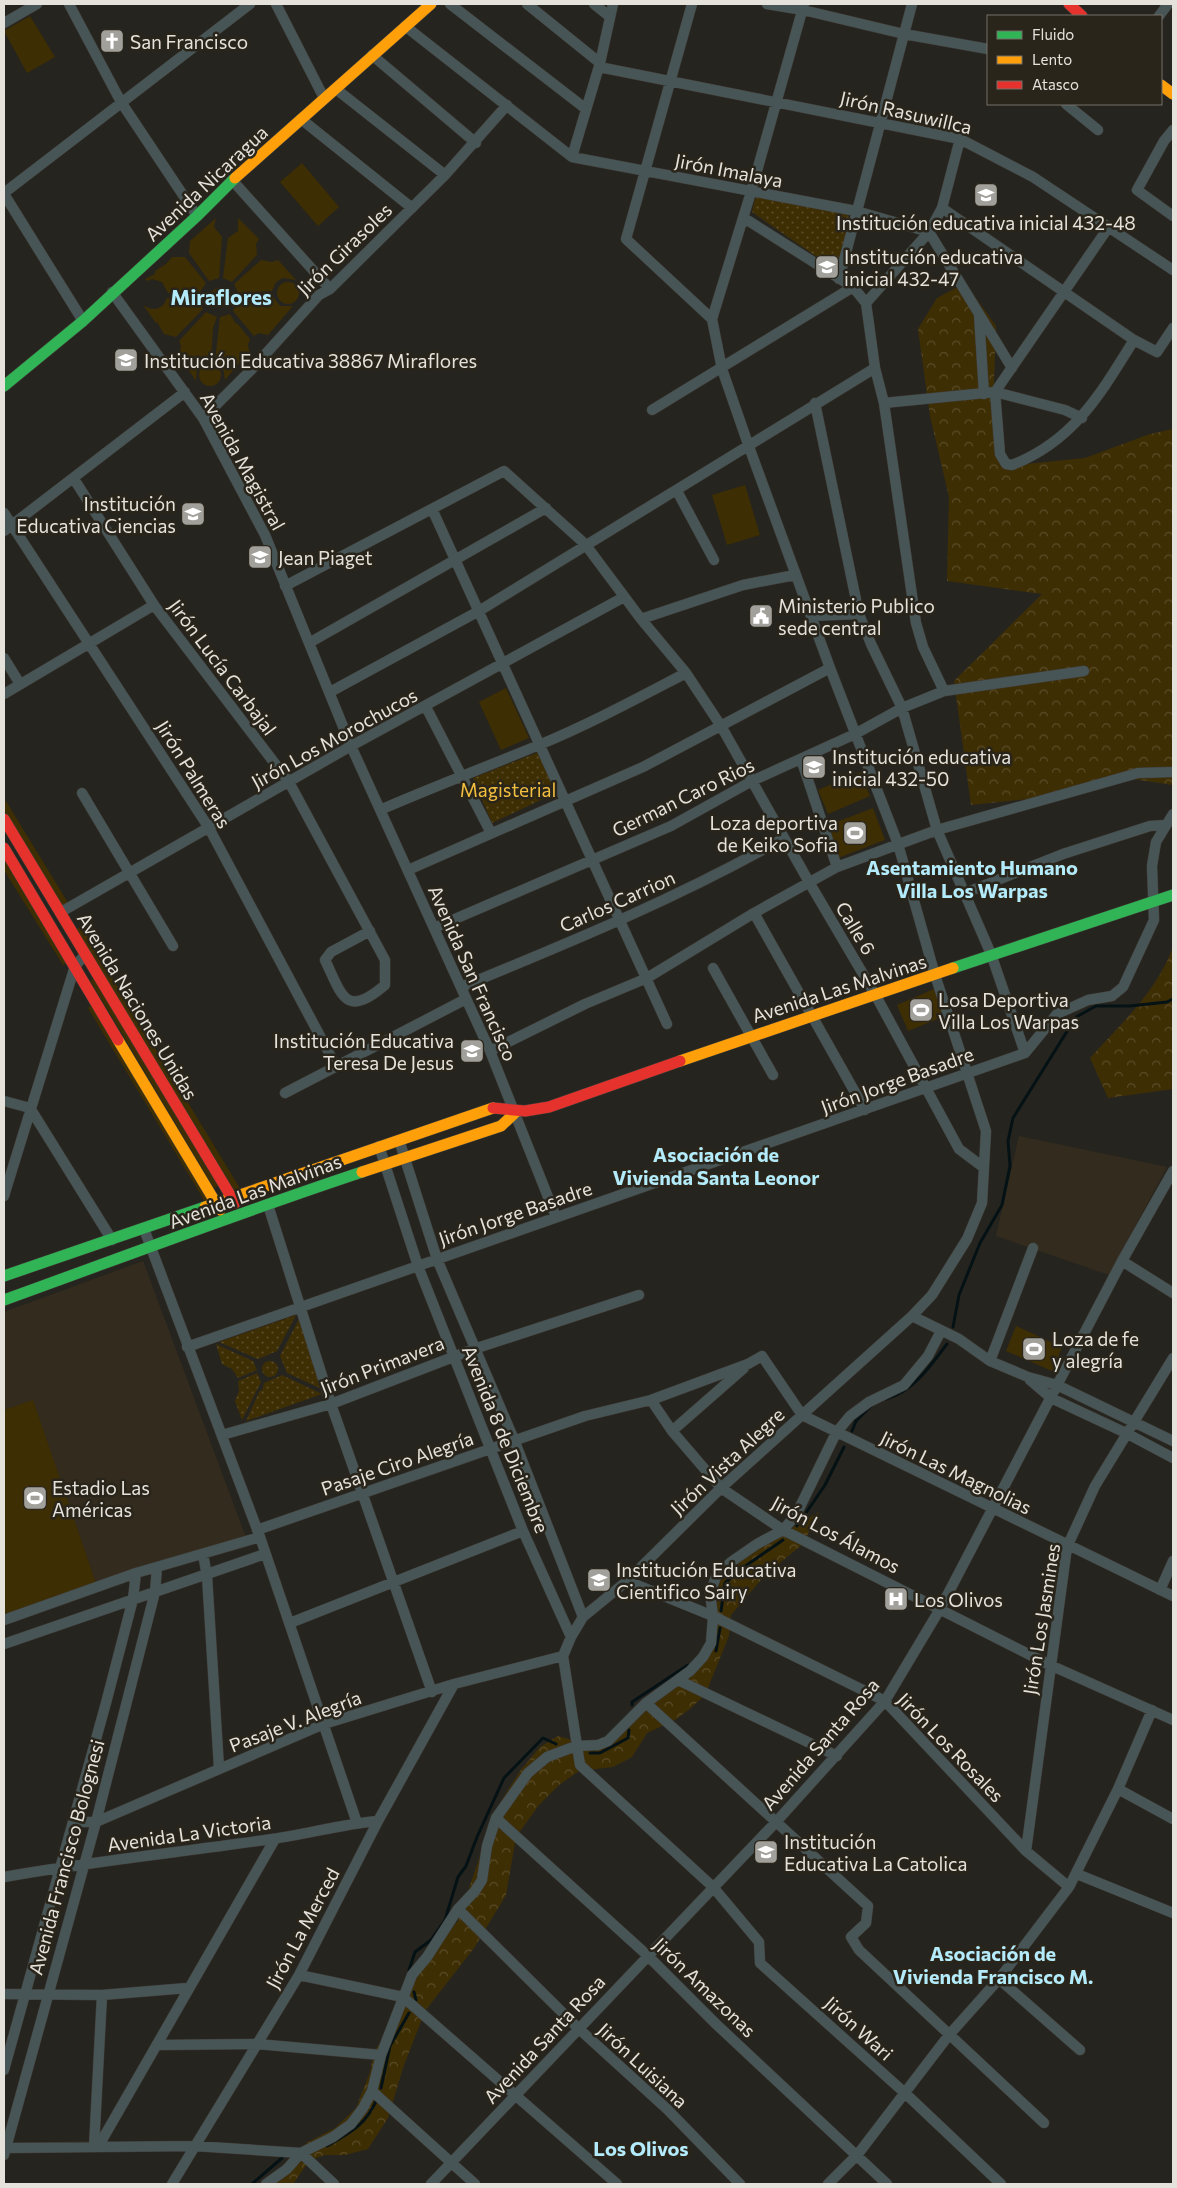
<svg xmlns="http://www.w3.org/2000/svg" width="1177" height="2188" viewBox="0 0 1177 2188" font-family="Commissioner,sans-serif">
<defs>
<pattern id="forest-crowns" width="20" height="18" patternUnits="userSpaceOnUse" patternTransform="scale(1.25)"><rect width="20" height="18" fill="#3e2e04"/><path d="M2 6a3 3 0 1 1 6 0M12 15a3 3 0 1 1 6 0" fill="none" stroke="#5a4c28"/></pattern>
<pattern id="park-dots" width="8" height="8" patternUnits="userSpaceOnUse" patternTransform="scale(1.25)"><rect width="8" height="8" fill="#3e2e04"/><path d="M2 2h.1M6 6h.1" fill="none" stroke="#5a4c28" stroke-width="1.8" stroke-linecap="round"/></pattern>
</defs>
<rect width="100%" height="100%" fill="#26241e"/>
<path fill="#332c1e" d="M1019 1136 1167 1167 1109 1275 996 1236Z
M143 1261 248 1543 97 1586 33 1401 4 1410V1312Z"/>
<path fill="#3e2e04" d="M30 16 55 57 27 73 4 31Z
M302 163 339 207 318 226 280 182Z
M216 218 214 227 222 237 219 278 209 281 189 253 190 241Z
M238 218 259 239 256 244 257 255 232 282 223 278 228 238 238 231Z
M172 257H185L206 283 200 292 168 293 162 282 152 279 147 281 145 279 155 274V271L166 264Z
M261 260 272 262 278 260 296 280 283 278 276 282 272 291 238 293 234 284Z
M277 293a11 11 0 1 1 22 0a11 11 0 1 1-22 0Z
M211 296a8 8 0 1 1 16 0a8 8 0 1 1-16 0Z
M273 297 280 306H293L268 335 259 333 254 336 233 311 239 298Z
M167 298H199L203 309 176 337 164 334 157 322 156 323 143 305C153 312 163 310 167 298Z
M206 312 217 317 213 328 211 360 204 362 197 368 196 381 179 355 181 346 179 341Z
M230 314 236 324 237 323 250 339 248 345 250 354 240 362 225 380 223 367 215 361 220 317Z
M199 375a11 11 0 1 1 22 0a11 11 0 1 1-22 0Z
M745 485 760 535 727 545 712 495Z
M506 688 529 738 501 750 479 702Z
M860 772 870 796 828 814 818 790Z
M4 798 70 906 64 909 4 810Z
M873 808 885 840 838 858 826 826Z
M4 859 66 963 63 965 4 870Z
M81 926 244 1195 239 1198 76 930Z
M94 979 218 1186 214 1188 90 980Z
M934 989 945 1016 908 1031 897 1005Z
M92 1005 214 1206 210 1210 88 1008Z
M1016 1326 1062 1347 1052 1371 1006 1351Z
M33 1400 97 1586 4 1618V1410Z"/>
<path fill="url(#forest-crowns)" d="M965 283 996 326 993 409 1005 466 1085 458 1150 434 1173 429V785L1133 779 1056 796 971 805 954 681 1042 594 947 581 949 497 930 416 918 329 937 298Z
M1173 947V1089L1108 1098 1090 1058C1121 1024 1157 991 1173 947Z
M819 1512 803 1544 765 1575 731 1615 729 1636 705 1695 691 1708 675 1720 647 1733 632 1757 613 1767 579 1771 559 1785 539 1805 516 1837 506 1895 474 1948 425 2011 403 2068 388 2118 368 2149 345 2155H324L309 2161 293 2184H270L282 2166 293 2154 308 2142 335 2128 356 2108 370 2072 374 2051 384 2038 423 1964 458 1921 490 1826 501 1801 520 1771 540 1747 558 1736 598 1747 625 1721 670 1690 702 1654 710 1634 707 1610 721 1573 753 1551Z"/>
<path fill="url(#park-dots)" d="M761 196 847 214 850 219 836 270 752 212 755 199Z
M539 752 558 792 492 823 473 778Z
M296 1315 277 1351 258 1359 219 1342Z
M300 1317 326 1391 287 1373 280 1356Z
M216 1344 253 1361 257 1370 238 1378 232 1369 222 1364Z
M262 1369a8 8 0 1 1 16 0a8 8 0 1 1-16 0Z
M257 1373 261 1382 242 1420 235 1401 239 1391 238 1381Z
M282 1375 322 1394 246 1421 260 1390 262 1391 264 1383Z"/>
<g fill="none" stroke-linecap="round" stroke-linejoin="round">
<path stroke="#051215" stroke-width="3" d="M953 1327 959 1295 980 1243 1002 1205 1010 1166 1008 1141 1013 1118 1076 1017 1096 1006H1130L1167 1002 1173 999
M886 1399C914 1391 930 1366 947 1344
M852 1431 856 1421 871 1406
M797 1526 825 1485 844 1447
M721 1611 725 1583 741 1569 783 1540
M716 1651 720 1628
M632 1705V1702L688 1665
M590 1753H600L628 1738 629 1730
M409 1970 415 1952 431 1940 445 1920 458 1877 466 1866 477 1837 504 1778 543 1738 556 1744
M414 1992 416 2000
M381 2088 390 2046 409 2013
M327 2146C351 2132 366 2125 377 2099
M252 2184 282 2158"/>
<defs>
<path id="street" d="M69 4 121 102 197 216
M276 4 324 98
M450 4 586 109
M527 4 600 63
M594 4 609 16
M692 4 626 239 712 319 722 369 748 444 830 668 898 844 935 975 986 1131 982 1203 967 1239 932 1295 912 1316 721 1488 627 1581 583 1617 571 1637 563 1656 580 1765 713 1887 759 1942 760 1963 906 2094 1001 2184
M767 4 803 10 904 34 988 49
M1159 16 1168 4
M4 23 37 4
M405 26 572 157 856 211 929 232 1012 368
M372 55 476 143
M599 67 960 139 1033 177 1173 270
M336 89 445 175
M1066 104 1098 130
M301 119 412 208
M1173 130 1164 141 1137 190 1173 216
M572 157 600 63 613 4
M232 180 330 289
M4 193 250 4
M4 194 83 321
M942 208 1134 340 1157 352 1173 328
M744 218 853 287 866 303 875 368 884 403 916 623 923 647 944 691
M839 279 912 4
M112 292 203 418 265 535 351 746 490 1051 556 1217
M866 303 929 232 942 208 960 139
M979 315 984 394
M712 319 751 192 804 4
M815 403 859 614 871 644 902 708 937 830 991 954 1025 1053
M884 403 995 392 1108 228
M652 410 853 287
M203 418 252 369 319 295 330 289 445 175 507 105
M1082 418 1065 410 995 392 1000 454 1006 464 1012 465C1074 441 1101 393 1134 340
M74 479 154 605 289 782 385 960V985C345 1019 342 995 325 960L331 952 370 931
M677 491 714 560
M432 509 667 1024
M4 513 209 828 336 1066
M4 531 185 392
M285 586 504 471 585 544 641 619 686 673 721 726 809 882 876 996 959 1149 983 1167
M812 616 859 614
M641 619 743 585 795 575
M309 643 546 508
M4 658 20 684
M330 692 479 611 875 368
M4 694 154 605
M426 707 491 833
M801 759 837 867
M82 793 173 946
M380 810C433 787 486 767 539 745 590 724 638 698 686 673
M408 870 643 767 830 668
M965 893 1063 854 1150 826 1165 825
M61 912 351 746 624 597
M754 913 865 1110
M434 928 671 826 752 781 855 734 902 708 944 691 1084 671
M713 968 773 1075
M461 987C571 942 680 897 784 838
M490 1051 585 1004 647 978 754 913 837 867 937 830 1138 773 1173 772
M285 1093 466 999
M4 1101 30 1108 112 1240
M399 1140 437 1259 515 1442 583 1617
M379 1146 418 1266 454 1357 523 1531 571 1637
M4 1196 75 966 86 954
M268 1205 331 1404 432 1692
M144 1229 260 1537 357 1823
M1122 1261 1173 1293
M912 1316 959 1339 990 1361 1028 1377 1057 1385 1173 1441
M187 1347 1025 1053 1057 1014 1088 1000 1112 996 1123 987 1154 920 1152 866 1156 842 1173 814
M990 1361 1033 1248
M1030 1380 1051 1398 1126 1433 1173 1458
M651 1400 672 1431 721 1488 783 1530 1050 1665 1173 1720
M672 1431 744 1368
M222 1435 331 1404 474 1349 639 1295
M257 1530 585 1416 651 1400 748 1364 762 1356 802 1415 1173 1596
M203 1554 207 1576 219 1768
M627 1581 713 1616 885 1701 1026 1851 1069 1887
M1160 1590 1173 1561
M4 1620 136 1573 260 1537
M290 1623 523 1531
M4 1644 265 1554
M678 1680 837 1756
M646 1703 868 1906 866 1923 851 1937 859 1950 1044 2123
M1118 1789 1173 1819
M496 1818 647 1955 716 2024 887 2184
M73 1822H96L324 1724 454 1684 563 1656
M1026 1851 1067 1547 1095 1486 1173 1358
M1077 1874 1173 1913
M4 1877C93 1861 183 1852 272 1839 308 1834 342 1824 378 1821
M458 1909 578 2028 667 2109 740 2184
M299 1975 403 1997 617 2184
M999 1979 1080 2050
M4 1994 102 1995 187 1988
M157 2045 257 2044 381 2055
M4 2070 106 1703 133 1599 136 1573
M372 2091 475 2184
M94 2147 102 1995
M98 2147 275 1839
M4 2148 194 2146 301 2153 334 2184
M4 2155 96 1822 155 1592 157 1567
M172 2184 299 1975 378 1821 454 1684
M266 2184 287 2169 301 2153 333 2137 351 2124 363 2108 372 2091 381 2055 412 1975 427 1957 458 1909 475 1891 482 1880 487 1846 496 1818 528 1773 547 1757 576 1746 598 1745 608 1741 646 1703 690 1671 703 1657 711 1643 713 1616 710 1593 716 1577 731 1562 757 1544 783 1530 796 1515 836 1433 850 1416 869 1402 904 1385 928 1356 941 1331
M431 2184 776 1822 885 1701 940 1609 1122 1261 1173 1171
M828 2184 858 2154 949 2035 999 1979 1069 1887 1118 1789 1152 1710"/>
<path id="fast" d="M4 386 83 321 197 216 235 178
M953 968 1173 895
M4 1276 205 1207
M4 1300C123 1257 241 1212 362 1172"/>
<path id="slow" d="M1161 85 1173 94
M235 178 431 4
M118 1040 220 1210
M680 1061 953 968
M362 1172 501 1126 516 1112
M205 1207 493 1108"/>
<path id="jam" d="M1069 4 1082 16
M4 819 235 1203
M4 848 118 1040
M493 1108 525 1111 549 1107 680 1061"/>
</defs>
<use href="#street" stroke="#403e39" stroke-width="11"/>
<use href="#fast" stroke="#403e39" stroke-width="12"/>
<use href="#slow" stroke="#403e39" stroke-width="12"/>
<use href="#jam" stroke="#403e39" stroke-width="12"/>
<use href="#street" stroke="#485556" stroke-width="10"/>
<use href="#fast" stroke="#30b455" stroke-width="11"/>
<use href="#slow" stroke="#ff9f0a" stroke-width="11"/>
<use href="#jam" stroke="#e5322d" stroke-width="11"/>
</g>
<defs>
<symbol id="church-square" viewBox="-11 -11 22 22"><rect x="-9" y="-9" width="18" height="18" rx="4" fill="#a2a09a" stroke="#2a251b"/><path d="M-1.2-6h2.4v3.5h3.3v2.4h-3.3V6h-2.4V-.1h-3.3v-2.4h3.3Z" fill="#fff"/></symbol>
<symbol id="school-square" viewBox="-11 -11 22 22"><rect x="-9" y="-9" width="18" height="18" rx="4" fill="#a2a09a" stroke="#2a251b"/><path d="M0-5L7-2L0 1L-7-2ZM-4 1L0 2.5L4 1V4Q0 6-4 4Z" fill="#fff"/></symbol>
<symbol id="university-square" viewBox="-11 -11 22 22"><rect x="-9" y="-9" width="18" height="18" rx="4" fill="#a2a09a" stroke="#2a251b"/><path d="M0-5L7-2L0 1L-7-2ZM-4 1L0 2.5L4 1V4Q0 6-4 4Z" fill="#fff"/></symbol>
<symbol id="civic-square" viewBox="-11 -11 22 22"><rect x="-9" y="-9" width="18" height="18" rx="4" fill="#a2a09a" stroke="#2a251b"/><path d="M-.6-6.5H3V-4.5H.6V-3L4-1V1h2V6H-6V1h2V-1L-.6-3ZM-1.2 2.5V6h2.4V2.5Z" fill="#fff"/></symbol>
<symbol id="stadium-square" viewBox="-11 -11 22 22"><rect x="-9" y="-9" width="18" height="18" rx="4" fill="#a2a09a" stroke="#2a251b"/><path d="M0-5a6.5 5 0 1 0 0 10a6.5 5 0 1 0 0-10ZM-3.5-1.8h7v3.6h-7Z" fill="#fff"/></symbol>
<symbol id="hospital-square" viewBox="-11 -11 22 22"><rect x="-9" y="-9" width="18" height="18" rx="4" fill="#a2a09a" stroke="#2a251b"/><path d="M-5-5h3v3.5h4V-5h3V5h-3V1.5h-4V5h-3Z" fill="#fff"/></symbol>
</defs>
<g fill-rule="evenodd">
<use href="#church-square" x="98" y="27" width="28" height="28"/>
<use href="#school-square" x="972" y="181" width="28" height="28"/>
<use href="#school-square" x="813" y="253" width="28" height="28"/>
<use href="#school-square" x="112" y="346" width="28" height="28"/>
<use href="#school-square" x="179" y="500" width="28" height="28"/>
<use href="#university-square" x="246" y="543" width="28" height="28"/>
<use href="#civic-square" x="747" y="602" width="28" height="28"/>
<use href="#school-square" x="800" y="753" width="28" height="28"/>
<use href="#stadium-square" x="841" y="819" width="28" height="28"/>
<use href="#stadium-square" x="907" y="996" width="28" height="28"/>
<use href="#school-square" x="458" y="1037" width="28" height="28"/>
<use href="#stadium-square" x="1020" y="1335" width="28" height="28"/>
<use href="#stadium-square" x="21" y="1484" width="28" height="28"/>
<use href="#school-square" x="585" y="1566" width="28" height="28"/>
<use href="#hospital-square" x="882" y="1585" width="28" height="28"/>
<use href="#school-square" x="752" y="1838" width="28" height="28"/>
</g>
<g text-anchor="middle" dominant-baseline="central" stroke-width="5" stroke-linejoin="round" paint-order="stroke">
<g font-size="19" fill="#e5e2dc" stroke="#2a251b" text-anchor="start">
<text x="130" y="41">San Francisco</text>
<text x="986" y="222" text-anchor="middle">Institución educativa inicial 432-48</text>
<text x="844" y="256">Institución educativa<tspan x="844" dy="22">inicial 432-47</tspan></text>
<text x="144" y="360">Institución Educativa 38867 Miraflores</text>
<text x="176" y="503" text-anchor="end">Institución<tspan x="176" dy="22">Educativa Ciencias</tspan></text>
<text x="278" y="557">Jean Piaget</text>
<text x="778" y="605">Ministerio Publico<tspan x="778" dy="22">sede central</tspan></text>
<text x="832" y="756">Institución educativa<tspan x="832" dy="22">inicial 432-50</tspan></text>
<text x="838" y="822" text-anchor="end">Loza deportiva<tspan x="838" dy="22">de Keiko Sofia</tspan></text>
<text x="938" y="999">Losa Deportiva<tspan x="938" dy="22">Villa Los Warpas</tspan></text>
<text x="454" y="1040" text-anchor="end">Institución Educativa<tspan x="454" dy="22">Teresa De Jesus</tspan></text>
<text x="1052" y="1338">Loza de fe<tspan x="1052" dy="22">y alegría</tspan></text>
<text x="52" y="1487">Estadio Las<tspan x="52" dy="22">Américas</tspan></text>
<text x="616" y="1569">Institución Educativa<tspan x="616" dy="22">Cientifico Sairy</tspan></text>
<text x="914" y="1599">Los Olivos</text>
<text x="784" y="1841">Institución<tspan x="784" dy="22">Educativa La Catolica</tspan></text>
</g>
<g font-size="19" fill="#e5e2dc" stroke="#2a251b">
<text transform="translate(906 112) rotate(13)">Jirón Rasuwillca</text>
<text transform="translate(729 170) rotate(11)">Jirón Imalaya</text>
<text transform="translate(206 183) rotate(-43)">Avenida Nicaragua</text>
<text transform="translate(344 249) rotate(-44)">Jirón Girasoles</text>
<text transform="translate(243 461) rotate(61)">Avenida Magistral</text>
<text transform="translate(223 667) rotate(53)">Jirón Lucía Carbajal</text>
<text transform="translate(334 738) rotate(-29)">Jirón Los Morochucos</text>
<text transform="translate(194 774) rotate(58)">Jirón Palmeras</text>
<text transform="translate(683 797) rotate(-26)">German Caro Rios</text>
<text transform="translate(617 901) rotate(-24)">Carlos Carrion</text>
<text transform="translate(856 928) rotate(59)">Calle 6</text>
<text transform="translate(473 973) rotate(66)">Avenida San Francisco</text>
<text transform="translate(839 988) rotate(-18)">Avenida Las Malvinas</text>
<text transform="translate(138 1006) rotate(59)">Avenida Naciones Unidas</text>
<text transform="translate(897 1080) rotate(-20)">Jirón Jorge Basadre</text>
<text transform="translate(255 1191) rotate(-20)">Avenida Las Malvinas</text>
<text transform="translate(515 1213) rotate(-19)">Jirón Jorge Basadre</text>
<text transform="translate(382 1365) rotate(-21)">Jirón Primavera</text>
<text transform="translate(506 1439) rotate(68)">Avenida 8 de Diciembre</text>
<text transform="translate(727 1461) rotate(-43)">Jirón Vista Alegre</text>
<text transform="translate(397 1463) rotate(-19)">Pasaje Ciro Alegría</text>
<text transform="translate(956 1472) rotate(26)">Jirón Las Magnolias</text>
<text transform="translate(836 1534) rotate(28)">Jirón Los Álamos</text>
<text transform="translate(1041 1619) rotate(-81)">Jirón Los Jasmines</text>
<text transform="translate(295 1721) rotate(-21)">Pasaje V. Alegría</text>
<text transform="translate(820 1744) rotate(-49)">Avenida Santa Rosa</text>
<text transform="translate(951 1747) rotate(46)">Jirón Los Rosales</text>
<text transform="translate(189 1833) rotate(-8)">Avenida La Victoria</text>
<text transform="translate(66 1857) rotate(-75)">Avenida Francisco Bolognesi</text>
<text transform="translate(302 1928) rotate(-62)">Jirón La Merced</text>
<text transform="translate(705 1987) rotate(44)">Jirón Amazonas</text>
<text transform="translate(859 2028) rotate(42)">Jirón Wari</text>
<text transform="translate(544 2039) rotate(-47)">Avenida Santa Rosa</text>
<text transform="translate(643 2065) rotate(43)">Jirón Luisiana</text>
</g>
<g font-size="19" fill="#f2be3e" stroke="#2a251b">
<text x="508" y="789">Magisterial</text>
</g>
<g font-size="20" font-weight="bold" fill="#b3ebfa" stroke="#2a251b">
<text x="972" y="867">Asentamiento Humano<tspan x="972" dy="23">Villa Los Warpas</tspan></text>
<text x="716" y="1154">Asociación de<tspan x="716" dy="23">Vivienda Santa Leonor</tspan></text>
<text x="993" y="1953">Asociación de<tspan x="993" dy="23">Vivienda Francisco M.</tspan></text>
<text x="641" y="2148">Los Olivos</text>
</g>
<g font-size="21" font-weight="bold" fill="#b3ebfa" stroke="#2a251b">
<text x="221" y="296">Miraflores</text>
</g>
</g>
<rect width="1177" height="2188" fill="none" stroke="#e5e2dc" stroke-width="10"/>
<rect x="987" y="15" width="175" height="90" fill="#2a251b" stroke="#757168"/>
<rect x="997" y="31" width="25" height="8" fill="#30b455" stroke="#757168"/>
<text x="1032" y="40" font-size="15" fill="#e5e2dc">Fluido</text>
<rect x="997" y="56" width="25" height="8" fill="#ff9f0a" stroke="#757168"/>
<text x="1032" y="65" font-size="15" fill="#e5e2dc">Lento</text>
<rect x="997" y="81" width="25" height="8" fill="#e5322d" stroke="#757168"/>
<text x="1032" y="90" font-size="15" fill="#e5e2dc">Atasco</text>
</svg>
